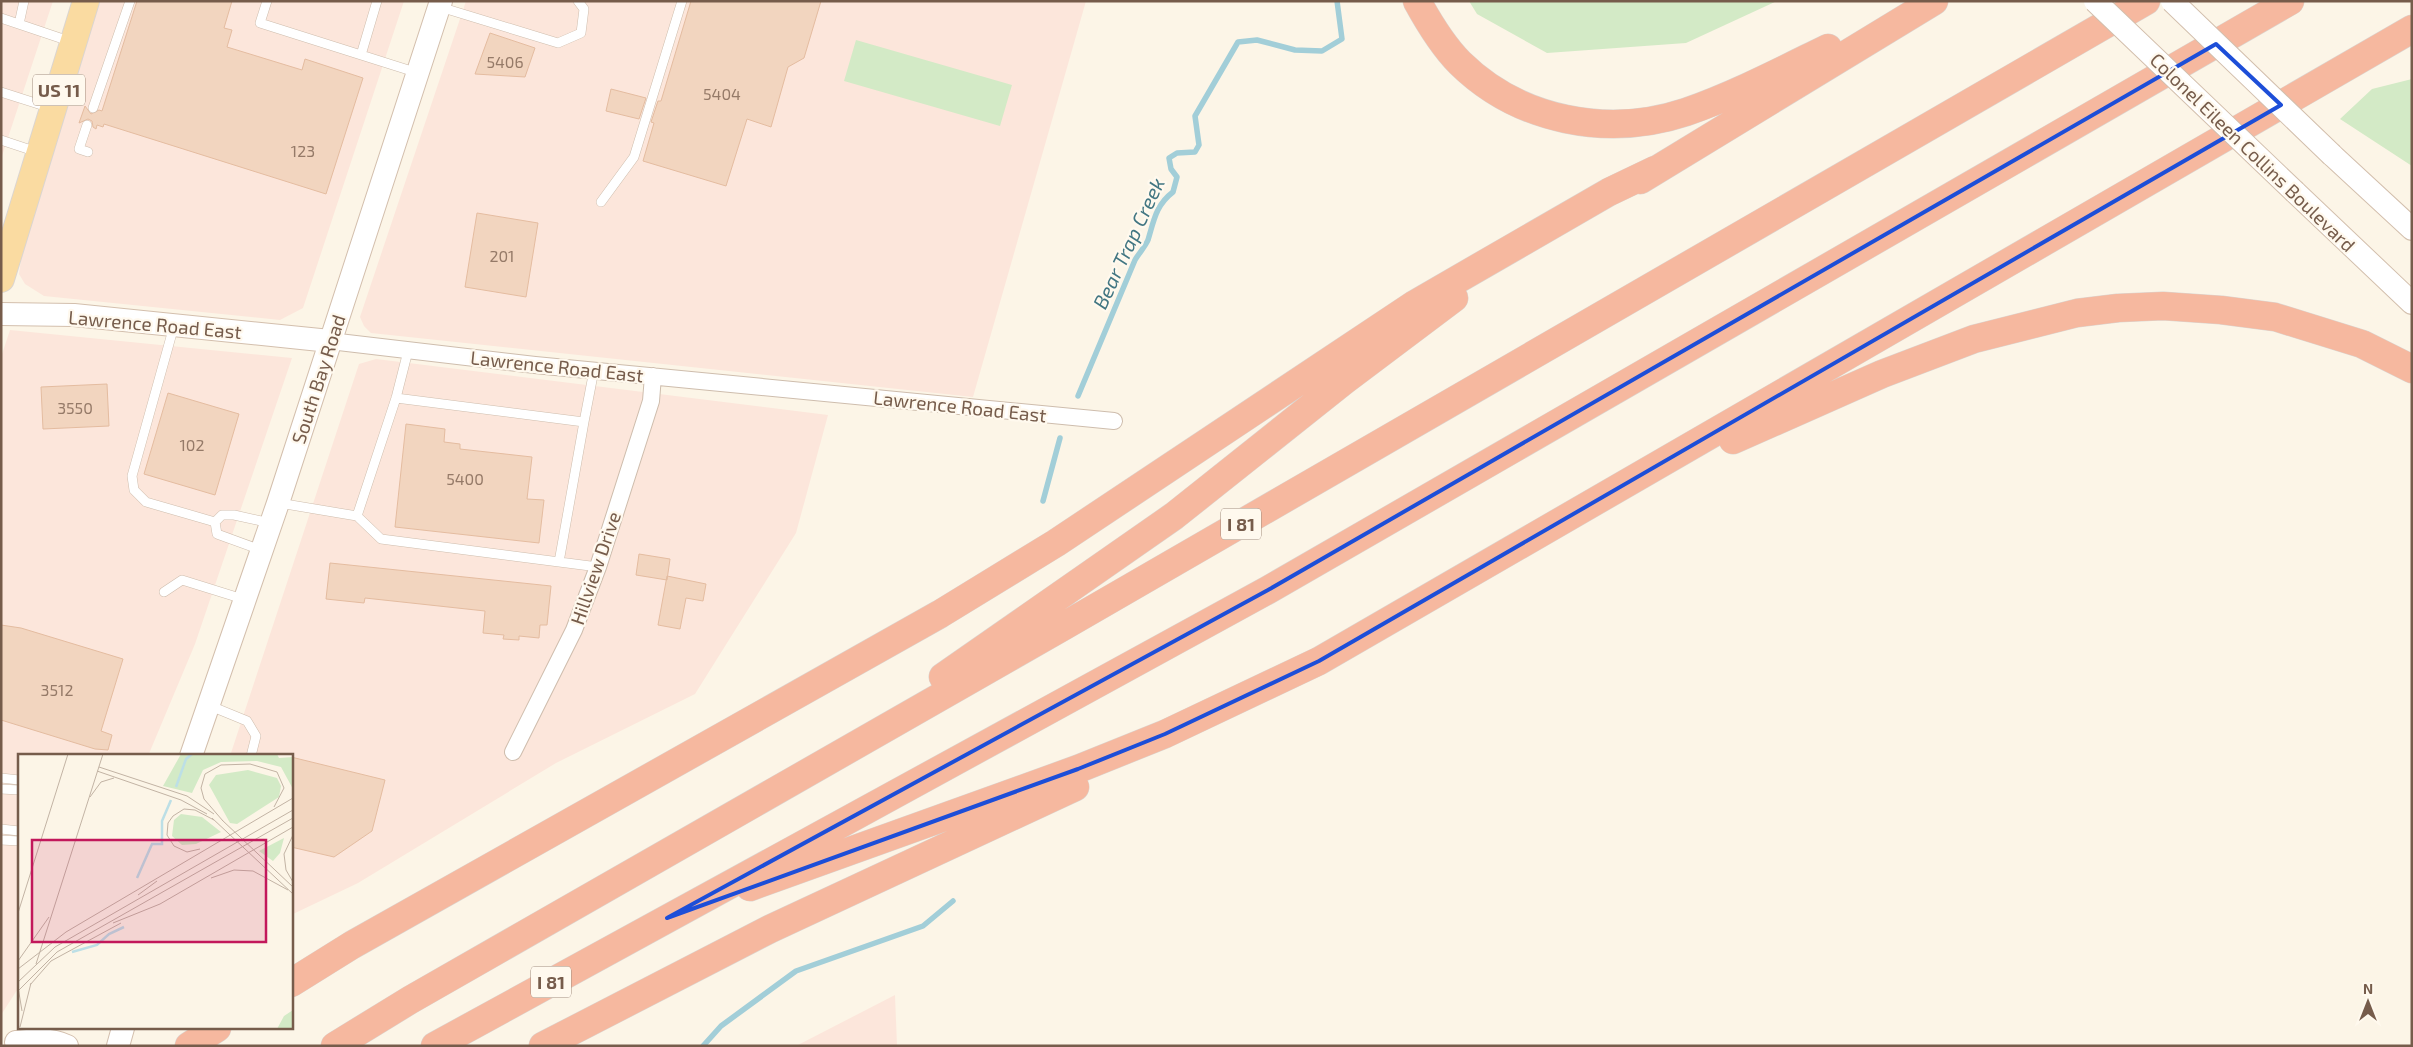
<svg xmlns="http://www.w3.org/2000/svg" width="2413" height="1047" viewBox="0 0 2413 1047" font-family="'Exo 2',sans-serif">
<rect width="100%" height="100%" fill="#fcf5e7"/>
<path fill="#fce6db" d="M1 1H53L1 159Z
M100 1H404L303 308 280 320 44 296 25 284 19 274 22 252Z
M466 1H1086L973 397 371 333 364 326 360 317Z
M10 330 292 358 195 644 148 756H19V987L1 1015V357Z
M376 359 828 415 796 533 695 694 556 763 358 883 291 915V756H230L359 364Z
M895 995 897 1046H796Z"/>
<path fill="#d3eac6" d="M1469 1H1777L1686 43 1547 53 1477 14Z
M856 40 1012 85 1000 126 844 81Z
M2412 79V166L2340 119 2372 89Z"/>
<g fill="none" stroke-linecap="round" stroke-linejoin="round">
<path stroke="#a2ced8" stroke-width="5.5" d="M1078 396 1135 260C1139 253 1145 247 1148 240 1154 220 1156 205 1173 192L1177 177 1171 169 1169 158 1177 153 1195 152 1199 145 1195 116 1238 42 1257 40 1295 50 1322 51 1342 39 1337 1
M1043 501 1060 438
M703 1046 721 1026 796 971 923 926 953 901"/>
</g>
<path fill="#f2d5bf" stroke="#e4bca0" d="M137 1H232L224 28 232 30 227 47 302 70 305 59 363 78 326 194 104 124 103 127 97 125 96 129 93 127 92 121 88 119 79 123 85 106 91 114 99 110 102 111Z
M691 1H821L804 58 788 67 771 127 747 119 726 186 643 161 654 123 651 122 658 101H661Z
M490 33 535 48 525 77 475 74Z
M611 89 646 98 639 119 606 111Z
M477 213 538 223 526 297 465 287Z
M107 384 109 426 43 429 41 387Z
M168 393 239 414 215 495 144 474Z
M406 424 445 429 444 442 460 444V449L532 457 527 499 544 500 539 543 395 527Z
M639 554 670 559 667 580 636 575Z
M330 563 551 586 547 625H540L539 638 519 636V640L503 639 504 635 483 633 485 611 365 598 364 603 326 599Z
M667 576 706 584 703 601 686 598 680 629 658 625Z
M1 625 21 628 123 659 101 731 112 735 108 750 95 749 1 720Z
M291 757 385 780 372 831 334 857 291 847Z"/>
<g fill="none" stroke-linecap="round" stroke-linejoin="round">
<defs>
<path id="lane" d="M267 1 260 23 418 73
M440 7 558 43 581 33 584 9 578 1
M1 18 72 42
M19 24 24 1
M361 55 377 1
M1 92 51 108
M93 108 130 1
M87 125 79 149 88 152
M1 140 37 152
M601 202 634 157 682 1
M174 326 132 476 134 490 146 502 215 522
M396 398 584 422 594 370
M279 503 357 516 396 398 408 351
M357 516 381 539 598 567
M261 550 217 534 215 522 222 515H234L270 523
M559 562 584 422
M164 592 182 580 243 599
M208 705 247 721 256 736 251 756
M1 778 19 780
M1 789 19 790
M1 829 19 831
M1 840 19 841"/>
<path id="street" d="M330 341 535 365 1114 421
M513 752 574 630 598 567 651 401 653 376"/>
<path id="secondary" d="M2332 155 2412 229
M2295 192 2412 303
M1 314 74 315 330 341
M191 756 278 503 441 1
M16 1042C34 1040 50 1038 67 1046
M118 1046 123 1028"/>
<path id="primary" d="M1 279 86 1"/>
<path id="highway" d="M1417 1C1429 23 1442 45 1460 63 1519 121 1608 138 1686 112 1735 95 1781 71 1828 48
M1640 180 1934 1
M1733 440 1882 374 1974 339 2077 313 2118 308 2163 306 2221 310 2275 317 2362 344 2412 369
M943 677 1174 516 1345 380 1454 298
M750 887 1078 769 1165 734 1319 661 2412 29
M291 983 352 945 940 614 1056 543 1415 304 1609 192 1655 170
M189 1046 217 1028
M335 1046 410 1000 1064 626 2146 1
M435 1046 1268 590 2290 1
M543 1046 770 929 1075 787"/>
</defs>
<use href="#lane" stroke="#cebdad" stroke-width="10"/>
<use href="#street" stroke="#cebdad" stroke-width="18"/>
<use href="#secondary" stroke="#d3bfad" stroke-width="24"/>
<use href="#primary" stroke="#dbd5d0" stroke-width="28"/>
<use href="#highway" stroke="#dbd5d0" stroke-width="29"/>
<use href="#lane" stroke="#fff" stroke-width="9"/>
<use href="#street" stroke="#fff" stroke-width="16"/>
<use href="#secondary" stroke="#fff" stroke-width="22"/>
<use href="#primary" stroke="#fadba1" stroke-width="26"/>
<use href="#highway" stroke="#f6b89f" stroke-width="28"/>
<defs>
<path id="secondary-bridge" d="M2095 1 2295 192
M2172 1 2332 155"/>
</defs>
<use href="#secondary-bridge" stroke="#d3bfad" stroke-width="24" stroke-linecap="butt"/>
<use href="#secondary-bridge" stroke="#fff" stroke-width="22"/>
</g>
<path fill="none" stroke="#1d4ed8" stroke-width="4" stroke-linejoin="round" d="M2216 44 2281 105 1319 661 1165 734 1078 769 667 918 1268 590Z"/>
<g text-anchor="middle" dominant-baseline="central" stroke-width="4.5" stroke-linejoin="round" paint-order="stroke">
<g font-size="16" fill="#957a68">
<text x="505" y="61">5406</text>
<text x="722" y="93">5404</text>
<text x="303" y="150">123</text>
<text x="502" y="255">201</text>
<text x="75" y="407">3550</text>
<text x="192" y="444">102</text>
<text x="465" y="478">5400</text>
<text x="57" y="689">3512</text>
</g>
<g fill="#fff9ee" stroke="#9f8b7c" stroke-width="1">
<rect x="33" y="74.5" width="52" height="31" rx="4"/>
<rect x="1221" y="508.5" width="40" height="31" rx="4"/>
<rect x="531" y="966.5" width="40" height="31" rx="4"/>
</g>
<g font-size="18" font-weight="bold" fill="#765c4b">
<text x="59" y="90">US 11</text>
<text x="1241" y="524">I 81</text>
<text x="551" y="982">I 81</text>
</g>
<g font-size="19" fill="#765c4b" stroke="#fff9ee">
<text transform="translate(2253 152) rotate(44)">Colonel Eileen Collins Boulevard</text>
<text transform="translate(155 324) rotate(5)">Lawrence Road East</text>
<text transform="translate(557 366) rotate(6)">Lawrence Road East</text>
<text transform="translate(318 379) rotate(-72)">South Bay Road</text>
<text transform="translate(960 406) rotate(6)">Lawrence Road East</text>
<text transform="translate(595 568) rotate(-71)">Hillview Drive</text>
</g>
<g font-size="20" font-style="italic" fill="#427682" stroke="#fff9ee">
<text transform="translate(1128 243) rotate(-65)">Bear Trap Creek</text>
</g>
</g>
<g transform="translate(18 754)">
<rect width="275" height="275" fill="#fcf5e7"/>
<path d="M163 0H259L261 4 275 3V35L263 13 239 7 203 8 185 16 174 39 145 32ZM230 16 259 24 263 32 261 43 219 70 212 69 191 31 198 21ZM163 60 184 63 203 78 178 90 164 91 154 82 156 66ZM266 84 262 99 255 107 241 97ZM275 256V275H259L266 262Z" fill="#d3eac6"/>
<path fill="none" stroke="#bcdfe6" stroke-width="2.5" d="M158 33 168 5 174 0M119 124 134 90H144V67L153 46M54 198 79 191 91 180 106 173"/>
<path fill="none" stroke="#c2b3a4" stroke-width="1" d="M81 13 169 42 196 60M79 17 163 46 189 60M72 43 83 28 96 24M194 64 275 140M204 66 275 133M205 67 186 45 183 34 187 20 203 11 232 10 259 18 266 34 256 53M275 81 266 100 268 116 275 128M182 95 169 98 156 92 149 81 150 69 155 62 166 55 177 56 196 66M193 124 216 116 235 117 270 136M120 141 139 127M0 159 50 0M95 169 142 150 275 73M0 207 31 163M18 210 85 0M0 215 48 178 275 44M0 228 37 193 275 56M12 231 33 207 103 169M0 233 4 257M0 237 39 198 275 64M2 273 13 229"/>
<path fill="#c2185b" fill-opacity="0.15" stroke="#c2185b" stroke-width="2.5" d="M14 86H248V188H14Z"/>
<rect width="275" height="275" fill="none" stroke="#765c4b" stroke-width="2.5"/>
</g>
<rect width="2413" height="1047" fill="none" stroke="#765c4b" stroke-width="5"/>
<g transform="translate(2368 1002)" stroke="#fff9ee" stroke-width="4" paint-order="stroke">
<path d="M0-4L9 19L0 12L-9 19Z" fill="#765c4b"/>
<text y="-8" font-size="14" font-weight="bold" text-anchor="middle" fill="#765c4b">N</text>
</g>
</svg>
